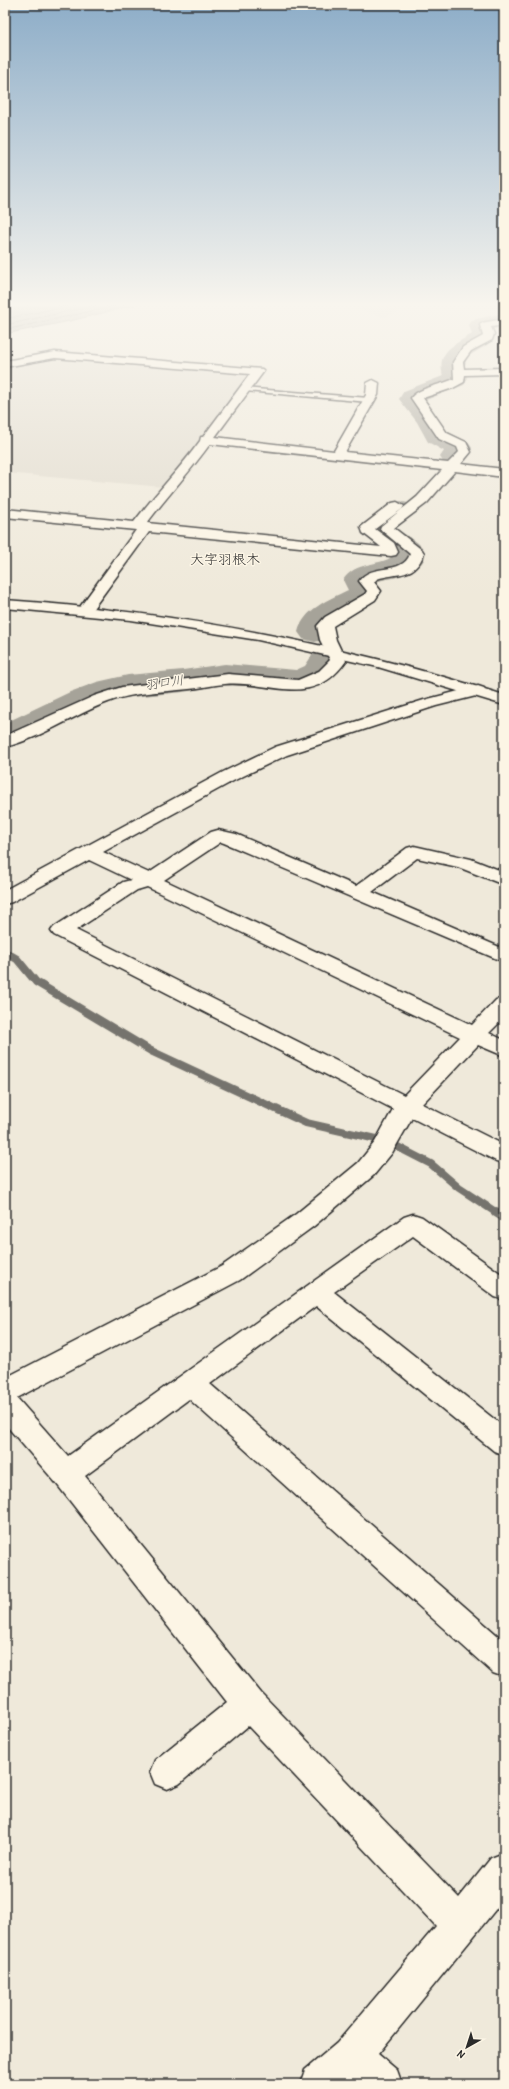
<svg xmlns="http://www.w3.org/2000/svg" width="509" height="2089" viewBox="0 0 509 2089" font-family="'Patrick Hand','Klee One',sans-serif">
<rect width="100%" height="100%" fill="#efe9da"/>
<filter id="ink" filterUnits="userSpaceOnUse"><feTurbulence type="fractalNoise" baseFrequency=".025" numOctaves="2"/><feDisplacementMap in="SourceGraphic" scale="8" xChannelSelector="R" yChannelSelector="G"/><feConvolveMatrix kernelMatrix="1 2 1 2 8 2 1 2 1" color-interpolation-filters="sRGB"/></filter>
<g filter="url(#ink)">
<path fill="#e0dacc" d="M344 305H405L396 313 384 317Z
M48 357 249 372 251 374 201 437 198 445 163 487 5 473V366Z"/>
<path fill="#a6a399" stroke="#75736d" d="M5 305H135L70 321 5 334Z"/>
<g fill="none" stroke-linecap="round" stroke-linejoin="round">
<path stroke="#5c5b57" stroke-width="1" d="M5 319 73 305
M5 325 98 305
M5 330 119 305"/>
<path stroke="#75736d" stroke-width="8" d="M5 952 17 959 36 982 151 1051 306 1123 381 1140
M394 1145 431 1164 459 1188 497 1213"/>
<path stroke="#75736d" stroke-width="10" d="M496 1212 504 1217"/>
<path fill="#a6a399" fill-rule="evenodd" d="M504 313V327L493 329 495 336 487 345 467 357 464 369 467 380 464 385 426 400 447 431 468 442 472 448 464 463 454 465 444 463 440 457 444 451 428 442 417 422 399 399 404 391 443 376C436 351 454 345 472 334L469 325 472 320Z
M401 501 411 504 415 510 396 529C404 534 413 538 420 545 435 559 413 573 400 576 392 579 383 579 376 582L381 593C370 609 346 610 334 625 331 629 330 635 327 639L315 642 303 639 298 632C304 609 328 600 348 590L343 580C356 561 376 567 394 556V554L375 541 364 528C373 516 387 505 401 501Z
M325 651 337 654 342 661 331 679 321 686 296 691 225 684 183 692 122 698 96 707 31 739 5 747V723L70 692 97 682 128 675 183 670 225 664 296 670 305 666 313 654Z"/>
<defs>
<path id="lane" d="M243 388 369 398 372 400 369 402 245 391Z"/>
<path id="street" d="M504 319V325L491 327 494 334 492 340 471 351 463 362 464 369 504 368V374L465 375 464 382 453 388 423 398 447 433 466 442 471 452 461 464 504 469V477L455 471 427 503 394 528 422 550 424 553C415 579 398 572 377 579L374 582 381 591 375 600 333 626 336 640 346 661C312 710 270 680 225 684 213 685 201 688 189 689 161 692 134 692 108 702 73 715 42 738 5 747V736L94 696 122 687 228 674 298 680 319 671 330 660 320 640 317 626 325 617 365 594 367 591 359 581C372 562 402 576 410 554L380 529 381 526 417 497 442 470 210 444C190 472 167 496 147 523L381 547 363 533 361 527 392 503 397 502 404 506 402 509 375 529 394 543 398 552 396 555 391 556 149 532 89 614H79L77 611 136 530 5 517V509L134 522C155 494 179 470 200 441L201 437H203L250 374 55 358 5 367V361L55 352 262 369 264 371 215 437 334 451 366 395 367 383 373 380 379 383 378 395 345 452 448 463 459 452 457 447 439 439 411 398C419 387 442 385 454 379L453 362 463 347 483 336 480 325 481 323Z
M478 686 484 688 486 691 484 694 436 706 287 755 235 780 103 852 149 873 211 832 218 830 236 834 356 886 407 848 414 846 471 859 504 872V885L458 867 417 858 372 892 504 949V962L224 843 221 842 164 880 472 1025 496 1000 504 998V1018L489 1033 504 1040V1056L478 1045 422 1104 504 1145V1163L496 1161 412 1118 392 1153 374 1175 314 1226 240 1280 17 1398 68 1456 404 1217 413 1214 422 1217 504 1276V1300L495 1297 413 1236 334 1292 504 1427V1455L494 1451 316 1306 210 1384 504 1641V1677L493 1673 189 1399 85 1476 261 1693 459 1898 491 1858 504 1853V1899L378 2054 397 2070 402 2084H353L351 2082 349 2084H300L305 2070 337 2043 436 1926 248 1726 179 1784 167 1789 155 1784 150 1772 155 1760 227 1702 56 1483 5 1424V1378L222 1266 296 1214 358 1163 375 1142 393 1109 54 935 51 931 54 927 123 882 131 880 89 860 12 902 5 904V890L223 772 275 747 424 700ZM147 887 460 1037 404 1095 76 930 137 890Z"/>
<path id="secondary" d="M5 600C177 612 340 643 504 695V705L378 667 258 640 131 620 5 608Z"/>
</defs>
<use href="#lane" stroke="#2b2b2b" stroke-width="3"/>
<use href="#street" stroke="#2b2b2b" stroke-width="3"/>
<use href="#secondary" stroke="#2b2b2b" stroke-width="3"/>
<use href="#lane" fill="#fcf5e5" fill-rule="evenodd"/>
<use href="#street" fill="#fcf5e5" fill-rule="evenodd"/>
<use href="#secondary" fill="#fcf5e5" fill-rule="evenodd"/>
</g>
</g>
<linearGradient id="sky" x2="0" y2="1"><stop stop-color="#8dadc8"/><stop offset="0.51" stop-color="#f8f5ee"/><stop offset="1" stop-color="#f8f5ee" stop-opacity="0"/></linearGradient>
<rect width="509" height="597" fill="url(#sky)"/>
<g text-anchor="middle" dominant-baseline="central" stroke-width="3" stroke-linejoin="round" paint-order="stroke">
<g font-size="13" font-style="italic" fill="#565552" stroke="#fcf5e5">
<text transform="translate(164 682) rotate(-8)">羽口川</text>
</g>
<g font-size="14" fill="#2b2b2b" stroke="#fcf5e5">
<text x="225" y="558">大字羽根木</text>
</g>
</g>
<rect width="509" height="2089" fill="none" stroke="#fcf5e5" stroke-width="20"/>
<rect x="10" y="10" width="489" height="2069" fill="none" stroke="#2b2b2b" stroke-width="1.5" filter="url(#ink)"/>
<g transform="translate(467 2047) rotate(219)" stroke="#fcf5e5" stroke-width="3" paint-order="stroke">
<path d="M0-3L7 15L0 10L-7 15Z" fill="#2b2b2b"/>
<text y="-6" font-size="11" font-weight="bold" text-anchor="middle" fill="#2b2b2b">N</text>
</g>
</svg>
